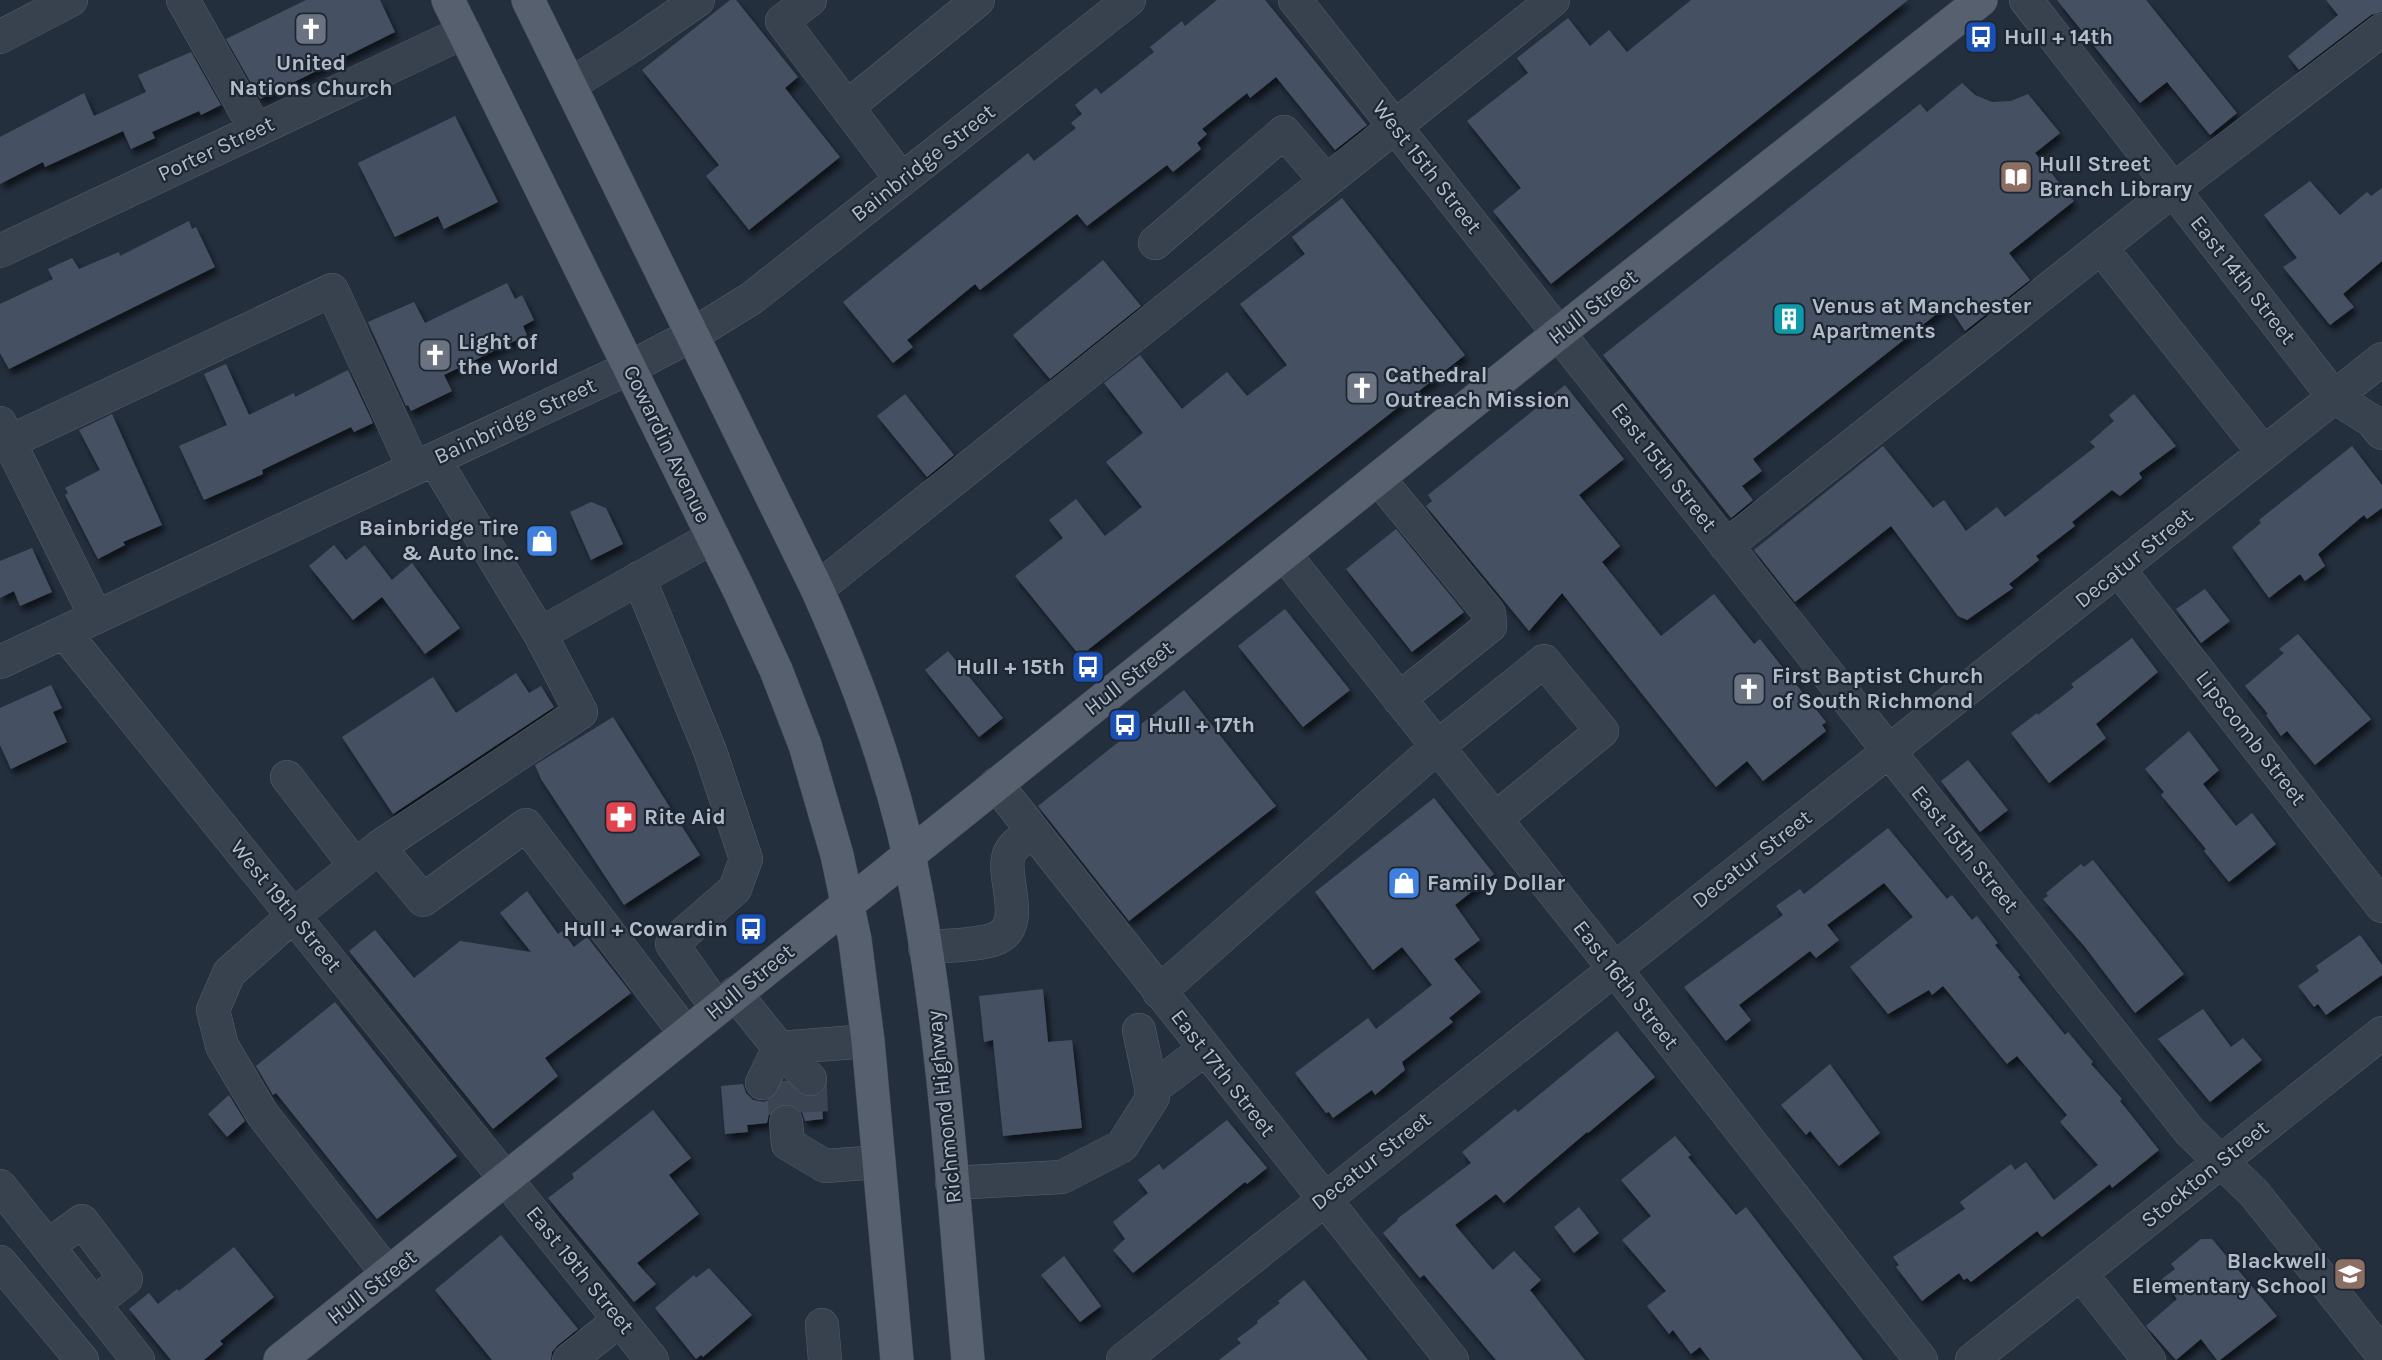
<svg xmlns="http://www.w3.org/2000/svg" width="2382" height="1360" viewBox="0 0 2382 1360" font-family="Karla,sans-serif">
<defs>
<filter id="shadow"><feDropShadow dx="3.5" dy="6" stdDeviation="3" flood-color="#0009"/></filter>
</defs>
<rect width="100%" height="100%" fill="#242f3e"/>
<path fill="#455162" filter="url(#shadow)" d="M306 0H380L395 32 260 99 226 39Z
M730 0H736L798 77 785 88 840 157 749 230 706 176 719 165 642 70Z
M1217 0H1265L1367 125 1335 150 1276 77 1250 98 1247 93 1202 129 1207 134 1197 143 1201 149 1173 172 1167 165 1087 226 1077 214 980 290 975 284 907 340 913 347 893 363 843 302 1028 153 1034 161 1076 128 1071 123 1082 114 1075 105 1096 88 1101 94 1154 52 1150 47 1182 21 1185 26Z
M1691 0H1908L1551 284 1493 211 1521 188 1467 121 1528 73 1517 58 1568 18 1590 46 1609 30 1627 52Z
M2057 0H2146L2237 113 2210 135 2167 82 2140 103Z
M2326 0H2382V12L2371 15 2299 70 2288 56 2338 15Z
M191 52 221 105 201 115 199 111 152 132 155 138 131 149 123 131 45 167 43 162 0 184V137L84 93 94 116 146 92 138 75Z
M1962 83 1975 95 1992 102 2011 101 2028 94 2060 133 2035 153 2074 201 2009 253 2030 280 1965 331 1948 305 1753 459 1762 471 1742 486 1753 500 1731 518 1603 355 1920 104 1927 112Z
M455 116 498 202 444 229 438 216 395 237 358 163Z
M2310 181 2340 215 2367 192 2371 196 2382 188V261L2343 294 2354 307 2330 325 2283 267 2297 258 2264 215Z
M1342 198 1465 355 1080 656 1015 576 1063 538 1049 520 1076 499 1105 536 1142 507 1106 462 1143 433 1104 383 1140 355 1182 409 1227 372 1247 396 1287 365 1240 304 1305 254 1292 237Z
M189 221 192 229 196 227 215 267 9 369 0 353V304L53 279 48 269 72 258 79 269 119 252 120 256Z
M1103 260 1141 306 1050 379 1013 335Z
M507 283 515 299 522 295 534 320 523 326 527 335 444 375 452 391 411 411 408 405 406 406 368 322 414 302 425 323Z
M226 364 249 415 294 393 295 397 348 370 373 423 354 432 351 427 262 470 263 474 204 500 179 446 227 425 204 374Z
M1565 385 1624 459 1579 495 1620 546 1602 562 1661 636 1714 594 1754 644 1760 639 1826 722 1822 725 1826 731 1763 781 1747 761 1716 787 1562 593 1529 631 1426 506 1432 501 1428 495Z
M905 394 954 455 927 477 877 416Z
M2134 394 2176 446 2139 473 2142 478 2120 496 2112 490 2072 522 2075 526 2036 556 2039 560 2009 584 2013 588 1967 620 1958 616 1891 526 1795 602 1754 550 1883 446 1933 508 1944 500 1966 531 1997 507 2005 517 2095 447 2090 442 2114 421 2109 415Z
M112 414 162 525 123 542 125 545 98 559 65 495 68 493 65 488 100 470 79 430Z
M2352 446 2382 485V508L2367 519 2364 515 2318 554 2325 566 2305 581 2300 574 2269 598 2232 547 2261 523 2259 520Z
M591 502 606 508 623 544 591 560 570 512Z
M1396 529 1464 612 1412 652 1346 569Z
M334 545 346 560 365 545 392 580 412 563 460 628 425 654 382 597 353 620 309 566Z
M32 548 52 592 20 606 14 591 0 598V561Z
M2205 589 2230 621 2201 643 2176 609Z
M1285 609 1350 690 1303 727 1238 646Z
M2298 634 2371 719 2315 765 2287 731 2281 736 2266 715 2268 714 2245 686 2284 653 2279 649Z
M2132 638 2158 672 2096 724 2106 738 2049 783 2011 733 2037 713 2038 715 2074 687 2071 684Z
M948 651 1003 718 979 737 925 670Z
M516 673 529 693 541 686 554 707 393 814 342 737 433 677 456 713Z
M51 685 62 708 53 712 67 742 11 769 0 745V708Z
M1184 690 1276 806 1129 921 1038 806Z
M613 717 700 855 624 905 541 779 535 765Z
M2189 731 2219 770 2203 784 2236 826 2252 813 2276 844 2229 882 2204 851 2206 849 2161 795 2164 792 2145 769Z
M1968 760 2008 810 1980 832 1941 781Z
M1434 798 1494 874 1455 905 1480 940 1454 959 1481 992 1449 1018 1453 1022 1402 1062 1405 1070 1375 1095 1372 1090 1333 1118 1329 1112 1326 1113 1295 1073 1368 1018 1376 1029 1432 985 1402 947 1373 970 1315 892Z
M1888 828 1947 899 1952 895 1972 920 1977 916 1998 943 1995 945 2020 975 2018 977 2065 1035 2068 1032 2093 1062 2091 1064 2122 1099 2120 1101 2159 1150 2112 1188 2110 1184 2042 1237 2037 1231 1971 1282 1967 1278 1964 1280 1959 1273 1922 1301 1896 1267 1899 1265 1893 1257 1965 1209 1960 1202 2011 1164 2015 1170 2026 1162 2054 1200 2098 1165 2060 1122 2067 1115 2017 1056 2007 1064 1943 986 1932 995 1929 990 1888 1014 1850 967 1913 917 1884 883 1827 925 1839 940 1816 958 1810 951 1739 1005 1751 1020 1726 1041 1684 987 1783 915 1776 906 1800 889 1804 894Z
M2093 860 2184 974 2135 1013 2085 947 2043 899 2048 896 2046 893 2081 864 2084 867Z
M527 891 558 934 562 931 574 947 587 937 631 993 545 1058 558 1076 493 1129 349 951 375 930 414 978 460 941 531 952 500 913Z
M2360 935 2382 965V975L2326 1015 2318 1004 2314 1007 2298 986 2319 971 2316 966Z
M1043 989 1048 1042 1072 1040 1082 1128 1003 1136 993 1040 984 1042 979 996Z
M335 1002 457 1156 377 1219 276 1093 273 1095 256 1066Z
M2203 1009 2231 1047 2243 1038 2262 1060 2210 1102 2158 1039Z
M1617 1031 1655 1077 1588 1133 1587 1132 1504 1203 1496 1194 1455 1225 1493 1270 1514 1251 1541 1280 1530 1290 1585 1360H1496L1424 1275 1420 1278 1383 1233 1398 1220 1397 1219 1471 1163 1462 1152 1515 1109 1518 1112Z
M1830 1064 1880 1133 1839 1166 1810 1131 1806 1135 1781 1105Z
M784 1081 805 1097H814L821 1094 823 1119 805 1121 802 1112 794 1105 784 1103 776 1106 769 1114 767 1123 747 1125 748 1132 725 1134 721 1086 743 1084 746 1093 753 1100 764 1102 773 1098Z
M229 1095 245 1121 227 1137 208 1114Z
M653 1110 691 1158 669 1175 699 1214 637 1263 656 1284 634 1302 548 1198 574 1178 572 1174Z
M1227 1120 1267 1168 1247 1184 1245 1182 1133 1273 1113 1250 1125 1239 1113 1222 1148 1193 1138 1180 1159 1164 1163 1170Z
M1675 1136 1691 1155 1688 1157 1736 1215 1746 1207 1863 1360H1710L1700 1347 1691 1354 1673 1330 1669 1334 1647 1306 1666 1291 1622 1240 1651 1216 1621 1180Z
M1579 1207 1599 1233 1574 1253 1554 1227Z
M501 1235 578 1329 557 1346 552 1352 551 1360H492L435 1290Z
M2201 1239H2212L2277 1316 2220 1360H2217L2201 1339 2176 1360 2146 1326 2177 1299 2162 1279 2175 1269 2171 1264Z
M234 1247 274 1297 220 1341 223 1344 204 1360H171L129 1309 149 1293 158 1304 177 1289 179 1291Z
M1064 1256 1101 1306 1080 1322 1041 1275Z
M709 1268 752 1315 703 1357 701 1355 696 1359 655 1308 694 1275 696 1278Z
M1304 1280 1368 1360H1219L1241 1343 1237 1339 1258 1323 1257 1321 1280 1303 1278 1301Z"/>
<g fill="none" stroke-linecap="round" stroke-linejoin="round">
<path stroke="#3a4453" stroke-width="33" stroke-dasharray="33 16" stroke-linecap="butt" d="M810 1079 812 1120
M783 1081 786 1122"/>
<defs>
<path id="minor" d="M183 0 256 130
M810 0 782 21 902 180
M1295 0 2190 1132 2254 1193 2382 1354
M2026 0 2334 397 2372 421 2382 433
M0 37 71 0
M570 85 633 45 698 0
M847 107 978 0
M1155 243 1284 132 1326 181
M2101 248 2264 453
M0 251 464 32
M0 423 96 617
M0 446 332 290 414 468
M1379 479 1489 613 1490 626 1399 699
M1726 546 2173 190 2382 30
M1285 555 1614 968 1921 1360
M2119 570 2382 906
M639 578 710 751 746 859 735 889 672 944 717 1008
M817 589 1553 0
M64 632 652 1360
M540 634 713 537
M0 662 629 368 692 335 752 298 1129 0
M287 777 354 864
M996 784 1452 1360
M379 847 581 712 540 634 434 459
M925 948C946 945 976 946 995 939 1027 927 1003 881 1008 858 1010 846 1024 838 1033 831
M1159 992 1438 746 1544 661 1602 731 1495 819
M735 993 779 1048 868 1041
M762 1083 779 1048 810 1079
M1151 1090 1205 1049
M786 1122 788 1144 825 1166 879 1162
M952 1183 1062 1177 1122 1146 1153 1097 1139 1030
M0 1186 138 1360
M48 1246 82 1221 126 1279 93 1304
M0 1262 82 1360
M388 1274 263 1115 222 1046 213 1010 229 973 294 915 379 847 423 900 526 825 686 1034
M2081 1274 2149 1360
M822 1325 825 1360
M569 1360 620 1320
M1123 1360 2382 359
M1972 1360 2382 1033"/>
<path id="major" d="M448 0 740 592 776 670 805 745 837 855 855 940 868 1041 897 1360
M528 0 817 589C861 687 898 789 917 895 945 1048 954 1205 968 1360
M280 1360 1559 333 1981 0"/>
</defs>
<use href="#minor" stroke="#565f6c" stroke-width="34"/>
<use href="#major" stroke="#414a57" stroke-width="34"/>
<use href="#minor" stroke="#38414e" stroke-width="33"/>
<use href="#major" stroke="#56606e" stroke-width="33"/>
</g>
<defs>
<symbol id="church-square" viewBox="-11 -11 22 22"><rect x="-9" y="-9" width="18" height="18" rx="4" fill="#6b7280" stroke="#1d2633"/><path d="M-1.2-6h2.4v3.5h3.3v2.4h-3.3V6h-2.4V-.1h-3.3v-2.4h3.3Z" fill="#fff"/></symbol>
<symbol id="bus-square" viewBox="-11 -11 22 22"><rect x="-9" y="-9" width="18" height="18" rx="4" fill="#1a4fb4" stroke="#1d2633"/><path d="M-5-6H5V4H4V6H2V4H-2V6H-4V4H-5ZM-3.5-4V0h7V-4ZM-3.5 1.2v1.5H-2V1.2ZM2 1.2v1.5H3.5V1.2Z" fill="#fff"/></symbol>
<symbol id="library-square" viewBox="-11 -11 22 22"><rect x="-9" y="-9" width="18" height="18" rx="4" fill="#8d6e63" stroke="#1d2633"/><path d="M-6-4Q-3-5.5-.7-3.5V5Q-3 3-6 4ZM6-4Q3-5.5 .7-3.5V5Q3 3 6 4Z" fill="#fff"/></symbol>
<symbol id="building-square" viewBox="-11 -11 22 22"><rect x="-9" y="-9" width="18" height="18" rx="4" fill="#0f9aa8" stroke="#1d2633"/><path d="M-4-6H4V6H1V3H-1V6H-4ZM-2.5-4.3h1.7v1.8h-1.7ZM.8-4.3h1.7v1.8H.8ZM-2.5-1h1.7V.8h-1.7ZM.8-1h1.7V.8H.8Z" fill="#fff"/></symbol>
<symbol id="shop-square" viewBox="-11 -11 22 22"><rect x="-9" y="-9" width="18" height="18" rx="4" fill="#3f7fe0" stroke="#1d2633"/><path d="M-5-2.5h2.3a2.7 3.5 0 0 1 5.4 0H5L5.5 6h-11ZM-1.5-2.5h3a1.5 2.3 0 0 0-3 0Z" fill="#fff"/></symbol>
<symbol id="pharmacy-square" viewBox="-11 -11 22 22"><rect x="-9" y="-9" width="18" height="18" rx="4" fill="#e0444e" stroke="#1d2633"/><path d="M-2-6h4v4h4v4h-4v4h-4v-4h-4v-4h4Z" fill="#fff"/></symbol>
<symbol id="school-square" viewBox="-11 -11 22 22"><rect x="-9" y="-9" width="18" height="18" rx="4" fill="#8d6e63" stroke="#1d2633"/><path d="M0-5L7-2L0 1L-7-2ZM-4 1L0 2.5L4 1V4Q0 6-4 4Z" fill="#fff"/></symbol>
</defs>
<g fill-rule="evenodd">
<use href="#church-square" x="292" y="10" width="38" height="38"/>
<use href="#bus-square" x="1962" y="18" width="38" height="38"/>
<use href="#library-square" x="1997" y="158" width="38" height="38"/>
<use href="#building-square" x="1770" y="300" width="38" height="38"/>
<use href="#church-square" x="416" y="336" width="38" height="38"/>
<use href="#church-square" x="1343" y="369" width="38" height="38"/>
<use href="#shop-square" x="523" y="522" width="38" height="38"/>
<use href="#bus-square" x="1069" y="648" width="38" height="38"/>
<use href="#church-square" x="1730" y="670" width="38" height="38"/>
<use href="#bus-square" x="1106" y="706" width="38" height="38"/>
<use href="#pharmacy-square" x="602" y="798" width="38" height="38"/>
<use href="#shop-square" x="1385" y="864" width="38" height="38"/>
<use href="#bus-square" x="732" y="910" width="38" height="38"/>
<use href="#school-square" x="2331" y="1255" width="38" height="38"/>
</g>
<g text-anchor="middle" dominant-baseline="central" stroke-width="4.5" stroke-linejoin="round" paint-order="stroke">
<g font-size="22" font-weight="bold" fill="#b4bcc9" stroke="#1d2633" text-anchor="start">
<text x="2004" y="37">Hull + 14th</text>
<text x="311" y="63" text-anchor="middle">United<tspan x="311" dy="25">Nations Church</tspan></text>
<text x="2039" y="164">Hull Street<tspan x="2039" dy="25">Branch Library</tspan></text>
<text x="1812" y="306">Venus at Manchester<tspan x="1812" dy="25">Apartments</tspan></text>
<text x="458" y="342">Light of<tspan x="458" dy="25">the World</tspan></text>
<text x="1385" y="375">Cathedral<tspan x="1385" dy="25">Outreach Mission</tspan></text>
<text x="519" y="528" text-anchor="end">Bainbridge Tire<tspan x="519" dy="25">&amp; Auto Inc.</tspan></text>
<text x="1065" y="667" text-anchor="end">Hull + 15th</text>
<text x="1772" y="676">First Baptist Church<tspan x="1772" dy="25">of South Richmond</tspan></text>
<text x="1148" y="725">Hull + 17th</text>
<text x="644" y="817">Rite Aid</text>
<text x="1427" y="883">Family Dollar</text>
<text x="728" y="929" text-anchor="end">Hull + Cowardin</text>
<text x="2327" y="1261" text-anchor="end">Blackwell<tspan x="2327" dy="25">Elementary School</tspan></text>
</g>
<g font-size="22" fill="#b4bcc9" stroke="#1d2633">
<text transform="translate(216 149) rotate(-25)">Porter Street</text>
<text transform="translate(923 163) rotate(-38)">Bainbridge Street</text>
<text transform="translate(1427 167) rotate(52)">West 15th Street</text>
<text transform="translate(2243 280) rotate(52)">East 14th Street</text>
<text transform="translate(1593 307) rotate(-38)">Hull Street</text>
<text transform="translate(515 421) rotate(-25)">Bainbridge Street</text>
<text transform="translate(667 444) rotate(64)">Cowardin Avenue</text>
<text transform="translate(1664 467) rotate(52)">East 15th Street</text>
<text transform="translate(2134 558) rotate(-39)">Decatur Street</text>
<text transform="translate(1129 678) rotate(-38)">Hull Street</text>
<text transform="translate(2251 738) rotate(52)">Lipscomb Street</text>
<text transform="translate(1965 849) rotate(51)">East 15th Street</text>
<text transform="translate(1752 859) rotate(-38)">Decatur Street</text>
<text transform="translate(286 906) rotate(51)">West 19th Street</text>
<text transform="translate(750 982) rotate(-39)">Hull Street</text>
<text transform="translate(1626 985) rotate(52)">East 16th Street</text>
<text transform="translate(1223 1073) rotate(52)">East 17th Street</text>
<text transform="translate(944 1107) rotate(-96)">Richmond Highway</text>
<text transform="translate(1371 1161) rotate(-38)">Decatur Street</text>
<text transform="translate(2205 1174) rotate(-39)">Stockton Street</text>
<text transform="translate(580 1270) rotate(51)">East 19th Street</text>
<text transform="translate(372 1287) rotate(-38)">Hull Street</text>
</g>
</g>
</svg>
